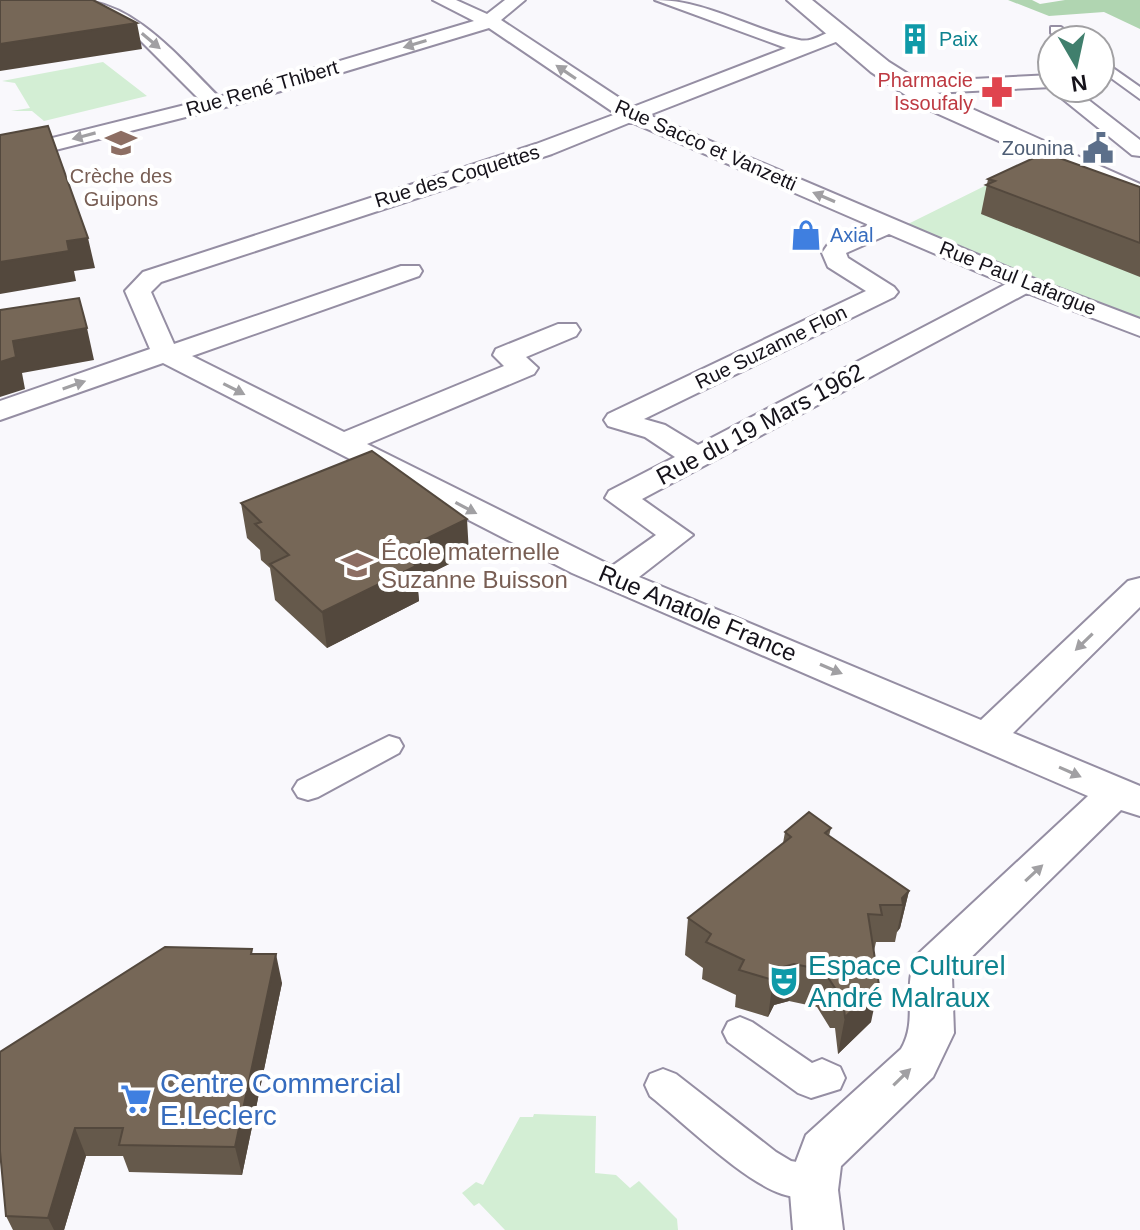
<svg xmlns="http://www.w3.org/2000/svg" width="1140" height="1230" viewBox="0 0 1140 1230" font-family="Helvetica,sans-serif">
<rect width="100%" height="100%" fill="#f9f8fc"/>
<path fill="#d3eed4" d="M103 62 147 96 44 121 32 111H11L30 108 15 83 2 81Z
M1035 161 1140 206V321L908 224Z
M534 1114 596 1116 595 1173 616 1175 630 1188 639 1181 677 1219 678 1230H505L479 1203 474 1206 462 1193 476 1182 483 1185 520 1117H533Z"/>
<path fill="#b0d5b1" d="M1008 0H1032L1040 4 1065 0H1140V29L1104 12 1049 16Z"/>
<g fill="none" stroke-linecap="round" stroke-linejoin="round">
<defs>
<path id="pedestrian" d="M1051 27H1061L1077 40H1061L1051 33Z
M1100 59 1140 87V99L1100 70Z
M389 736 399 739 403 746 399 753 318 797 308 800 298 797 293 789 298 781Z
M740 1017 752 1022 812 1063 822 1059 840 1067 845 1078 840 1089 811 1098 798 1093 728 1042 723 1032 728 1022Z
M663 1069 676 1074 776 1152 791 1161 825 1167 831 1179 825 1191C812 1197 796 1199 782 1194 743 1181 684 1123 650 1096L645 1085 650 1074Z"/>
<path id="minor" d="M75 0C134 0 180 59 219 97L474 21 433 0H456L487 14 505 0H525L501 20 633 107 786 48 655 0C706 0 750 29 799 40 815 44 830 26 846 30V38L649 115 1035 279 1140 319V336L1027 293 642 499 693 535 639 577 981 720 1128 581 1140 578V607L1013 733 1140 786V816L1121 810 952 976 954 1033 933 1077 841 1166 838 1190 843 1230H793L789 1180 806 1135 901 1049C919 1019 901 987 917 955L1088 796 572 573 163 363 0 420V401L150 349 125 291 143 272 536 144 616 114 489 28 241 103 0 164V151L201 101 138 38ZM631 122 869 225 831 240 822 253 828 267 866 291 608 414 604 420 608 426 645 437 675 457 609 491 605 498 656 535 612 566 367 444 534 374 538 368 526 357 576 336 580 330 576 324H558L496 349 493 355 504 366 344 432 192 356 419 276 422 271 419 266H401L174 344 151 292 161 282 552 154ZM889 234 1006 284 698 445 665 425 644 419 894 297 898 292 894 287 848 258 846 253Z
M1052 75V88H1073L1140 140V156L1132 155 1054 92 1051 88 1052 87 912 94 902 88 912 82Z"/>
<path id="tertiary" d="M787 0H812L889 62 943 96 1140 184V204L925 108 871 72Z"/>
</defs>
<use href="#pedestrian" stroke="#958ea3" stroke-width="4"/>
<use href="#minor" stroke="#958ea3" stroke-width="4"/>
<use href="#tertiary" stroke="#958ea3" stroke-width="4"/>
<use href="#pedestrian" fill="#fff" fill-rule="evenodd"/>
<use href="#minor" fill="#fff" fill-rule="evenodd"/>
<use href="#tertiary" fill="#fff" fill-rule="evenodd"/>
</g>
<path fill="#65594b" d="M988 179 1140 187V277L981 214Z
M241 503 469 554 417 580 419 601 327 648 275 600 270 568 261 560 260 550 247 538Z
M831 828 829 836 909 891 900 928 897 932 895 942H876L874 951 871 1022 838 1054 835 1028H830L817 1007 789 1001 774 1005 768 1017 735 1007 736 995 702 979 703 968 685 955 688 918 783 843 785 832Z
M253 954 282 983 242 1175 129 1172 123 1156H86L64 1230H13L6 1216 0 1151Z"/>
<path fill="#53483d" d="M137 23 142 49 0 71V44Z
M88 238 95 268 74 271 76 281 0 294V262L67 241Z
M87 328 94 360 22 373 25 389 0 397V362L13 341Z
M467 519 469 554 417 580 419 601 327 648 322 612 399 552Z
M909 891 900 928 897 932 903 905 902 898Z
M276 954 282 983 242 1175 235 1147Z
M794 964 789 1001 774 1005 768 1017 773 980 779 968Z
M879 985 871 1022 838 1054 845 1017Z
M75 1128 86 1156 64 1230H54L48 1218Z"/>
<path fill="#766757" stroke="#53483d" stroke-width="2" d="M0 0H93L137 23 0 44Z
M48 126 88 238 67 241 69 251 0 262V135Z
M1051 155 1140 187V243L986 185 995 181 988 179 1038 156Z
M79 298 87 328 13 341 16 357 0 362V310Z
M372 451 467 519 399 552 416 566 322 612 270 564 289 555 255 524 261 522 241 503Z
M809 812 831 828 825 833 909 891 902 898 903 905H880L882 915 868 914 879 985 845 1017 842 991H837L823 970 794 964 779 968 773 980 739 970 744 960 706 942 711 934 688 918 791 837 785 832Z
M165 947 252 949 251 954H276L235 1147 119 1145 123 1128H75L48 1218 6 1216 0 1151V1052Z"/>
<defs><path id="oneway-solid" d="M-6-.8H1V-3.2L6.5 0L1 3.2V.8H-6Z" transform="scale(2)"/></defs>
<g fill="#a1a0a3">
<use href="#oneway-solid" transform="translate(151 41) rotate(40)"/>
<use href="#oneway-solid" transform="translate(415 44) rotate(163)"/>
<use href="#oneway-solid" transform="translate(566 72) rotate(-146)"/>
<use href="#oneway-solid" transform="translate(84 136) rotate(165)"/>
<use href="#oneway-solid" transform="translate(824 197) rotate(-157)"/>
<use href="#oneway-solid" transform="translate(74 385) rotate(-19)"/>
<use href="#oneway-solid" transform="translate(234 389) rotate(27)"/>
<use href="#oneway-solid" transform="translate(466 508) rotate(28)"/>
<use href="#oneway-solid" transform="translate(1084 642) rotate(136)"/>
<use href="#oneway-solid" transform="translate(831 669) rotate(23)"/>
<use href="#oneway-solid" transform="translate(1070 772) rotate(24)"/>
<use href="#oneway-solid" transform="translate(1034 873) rotate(-43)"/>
<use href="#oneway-solid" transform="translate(902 1077) rotate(-44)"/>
</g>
<defs>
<symbol id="building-bare" viewBox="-9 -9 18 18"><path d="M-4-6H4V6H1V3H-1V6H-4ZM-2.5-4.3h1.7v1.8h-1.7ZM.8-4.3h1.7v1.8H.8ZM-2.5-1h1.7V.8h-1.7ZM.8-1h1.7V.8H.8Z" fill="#0f9aa8" stroke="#fff" stroke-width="2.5" paint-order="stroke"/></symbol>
<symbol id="pharmacy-bare" viewBox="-9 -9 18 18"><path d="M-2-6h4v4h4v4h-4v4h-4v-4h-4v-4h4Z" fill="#e0444e" stroke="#fff" stroke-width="2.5" paint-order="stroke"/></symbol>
<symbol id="school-bare" viewBox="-9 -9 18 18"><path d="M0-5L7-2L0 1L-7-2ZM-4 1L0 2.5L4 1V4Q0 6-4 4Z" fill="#8d6e63" stroke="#fff" stroke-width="2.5" paint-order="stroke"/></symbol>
<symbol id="civic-bare" viewBox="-9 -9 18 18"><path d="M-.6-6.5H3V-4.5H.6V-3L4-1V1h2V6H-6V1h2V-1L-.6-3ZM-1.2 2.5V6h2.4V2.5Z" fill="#5c6f8a" stroke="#fff" stroke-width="2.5" paint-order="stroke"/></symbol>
<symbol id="shop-bare" viewBox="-9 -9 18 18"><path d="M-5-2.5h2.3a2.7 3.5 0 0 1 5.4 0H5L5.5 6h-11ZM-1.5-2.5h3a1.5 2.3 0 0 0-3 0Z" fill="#3f7fe0" stroke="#fff" stroke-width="2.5" paint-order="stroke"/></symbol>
<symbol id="theatre-bare" viewBox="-9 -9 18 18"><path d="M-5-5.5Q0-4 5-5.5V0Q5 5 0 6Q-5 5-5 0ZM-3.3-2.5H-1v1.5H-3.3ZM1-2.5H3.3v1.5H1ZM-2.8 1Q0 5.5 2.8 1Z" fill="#0f9aa8" stroke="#fff" stroke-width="2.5" paint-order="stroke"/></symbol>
<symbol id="supermarket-bare" viewBox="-9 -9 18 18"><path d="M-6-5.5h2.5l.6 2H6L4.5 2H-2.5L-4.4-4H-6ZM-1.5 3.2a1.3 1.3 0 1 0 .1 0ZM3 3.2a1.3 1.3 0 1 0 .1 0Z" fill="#3f7fe0" stroke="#fff" stroke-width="2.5" paint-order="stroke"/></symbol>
</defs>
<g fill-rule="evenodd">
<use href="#building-bare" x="893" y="17" width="44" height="44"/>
<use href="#pharmacy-bare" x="975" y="70" width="44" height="44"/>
<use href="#school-bare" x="99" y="121" width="44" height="44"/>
<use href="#civic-bare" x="1076" y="126" width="44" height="44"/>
<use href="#shop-bare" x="784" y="213" width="44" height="44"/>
<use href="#school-bare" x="335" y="543" width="44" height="44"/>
<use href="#theatre-bare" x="762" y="959" width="44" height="44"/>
<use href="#supermarket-bare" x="114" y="1077" width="44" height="44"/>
</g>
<g text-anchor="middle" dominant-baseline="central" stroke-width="8" stroke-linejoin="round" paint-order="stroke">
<g font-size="20" fill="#0d838f" stroke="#fff" text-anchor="start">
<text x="939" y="39">Paix</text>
</g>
<g font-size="20" fill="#be3a42" stroke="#fff" text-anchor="end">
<text x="973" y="80">Pharmacie<tspan x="973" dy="23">Issoufaly</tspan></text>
</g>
<g font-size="20" fill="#15121a" stroke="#fff">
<text transform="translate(262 88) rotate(-16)">Rue René Thibert</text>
<text transform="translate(706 145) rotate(24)">Rue Sacco et Vanzetti</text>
<text transform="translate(457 176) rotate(-17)">Rue des Coquettes</text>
<text transform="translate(1018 278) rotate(22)">Rue Paul Lafargue</text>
<text transform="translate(771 347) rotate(-26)">Rue Suzanne Flon</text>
</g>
<g font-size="20" fill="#4e5e75" stroke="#fff" text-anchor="end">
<text x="1074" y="148">Zounina</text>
</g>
<g font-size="20" fill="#785e54" stroke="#fff">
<text x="121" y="176">Crèche des<tspan x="121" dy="23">Guipons</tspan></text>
</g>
<g font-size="20" fill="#366cbe" stroke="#fff" text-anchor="start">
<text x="830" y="235">Axial</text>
</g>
<g font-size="24" fill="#15121a" stroke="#fff">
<text transform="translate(760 424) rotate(-28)">Rue du 19 Mars 1962</text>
<text transform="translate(698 613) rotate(23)">Rue Anatole France</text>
</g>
<g font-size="24" fill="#785e54" stroke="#fff" text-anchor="start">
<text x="381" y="551">École maternelle<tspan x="381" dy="28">Suzanne Buisson</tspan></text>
</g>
<g font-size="28" fill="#0d838f" stroke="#fff" text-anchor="start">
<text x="808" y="965">Espace Culturel<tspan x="808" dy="32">André Malraux</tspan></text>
</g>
<g font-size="28" fill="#366cbe" stroke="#fff" text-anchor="start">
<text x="160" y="1083">Centre Commercial<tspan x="160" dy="32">E.Leclerc</tspan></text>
</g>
</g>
<g transform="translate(1076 64) rotate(171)"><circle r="38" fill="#ffffff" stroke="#a1a0a3" stroke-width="2"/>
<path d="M0-6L14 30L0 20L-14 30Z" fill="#407f6d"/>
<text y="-12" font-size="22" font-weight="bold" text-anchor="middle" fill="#15121a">N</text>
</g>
</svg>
